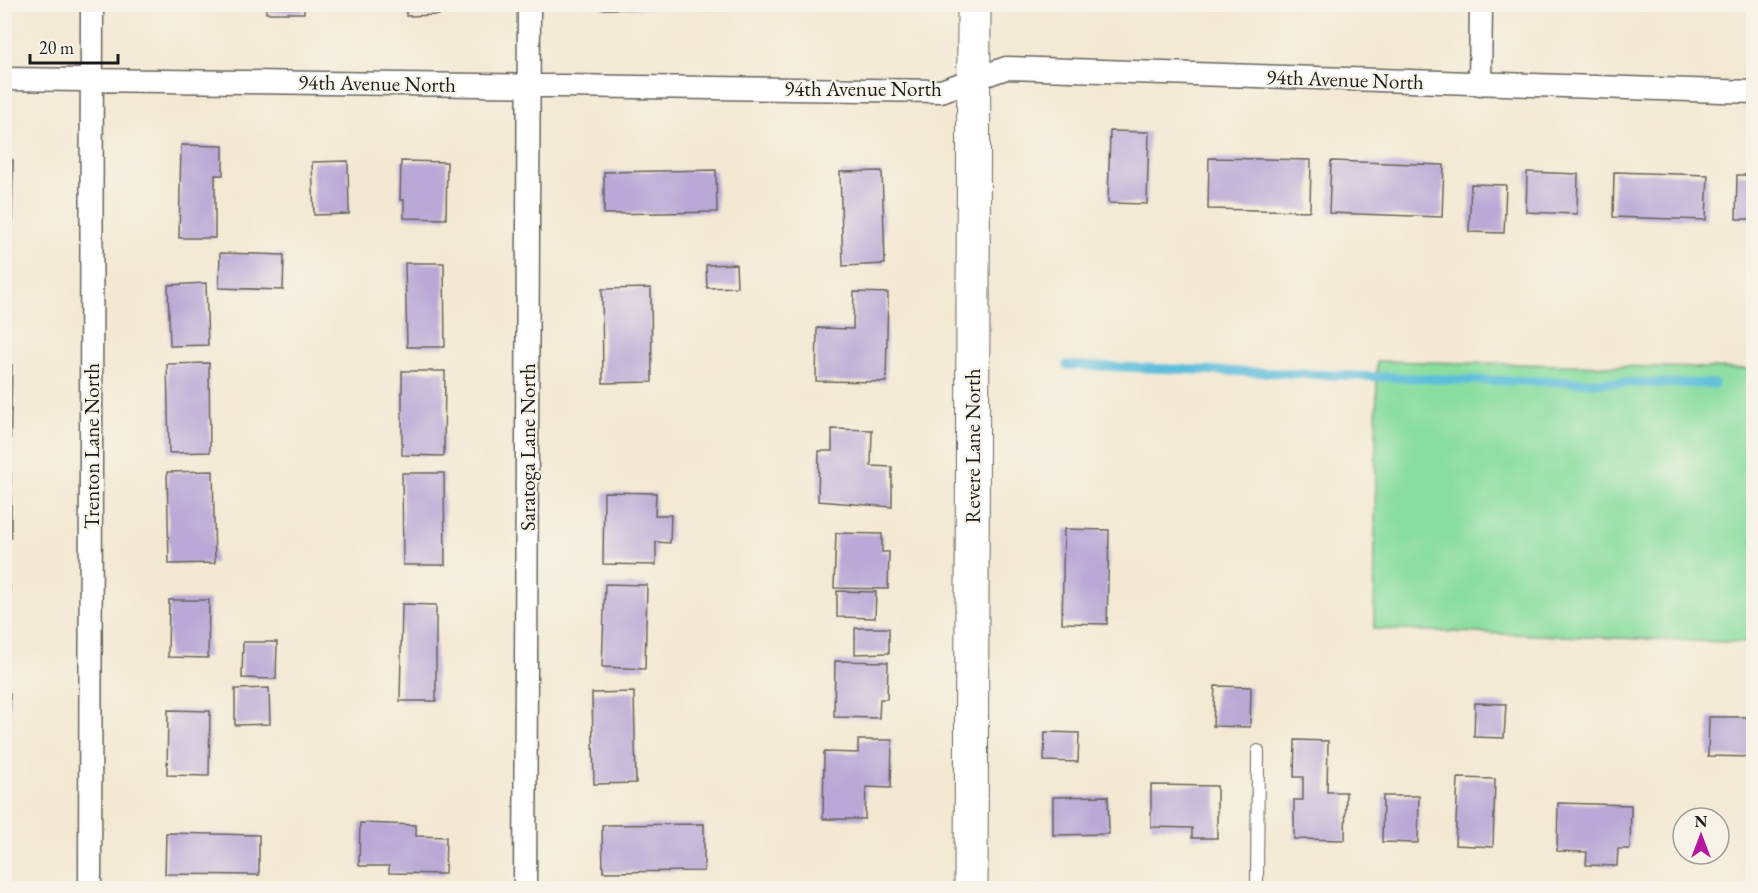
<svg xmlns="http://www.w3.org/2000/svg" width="1758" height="893" viewBox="0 0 1758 893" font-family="'EB Garamond',serif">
<rect width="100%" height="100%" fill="#f7f3e8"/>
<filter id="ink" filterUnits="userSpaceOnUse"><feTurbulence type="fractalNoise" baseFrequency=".0167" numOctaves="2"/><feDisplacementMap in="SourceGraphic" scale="12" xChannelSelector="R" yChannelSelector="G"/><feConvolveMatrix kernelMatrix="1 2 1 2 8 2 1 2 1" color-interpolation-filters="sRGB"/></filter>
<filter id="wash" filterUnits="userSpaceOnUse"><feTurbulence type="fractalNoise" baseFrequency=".008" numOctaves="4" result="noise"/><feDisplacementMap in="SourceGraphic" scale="24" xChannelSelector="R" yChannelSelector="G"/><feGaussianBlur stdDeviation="1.35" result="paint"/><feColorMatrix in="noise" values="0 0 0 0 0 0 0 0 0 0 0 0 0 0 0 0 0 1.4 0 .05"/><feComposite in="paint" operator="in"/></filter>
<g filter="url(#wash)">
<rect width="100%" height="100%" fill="#f3e9d3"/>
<path fill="#88dd9f" stroke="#527c5e" stroke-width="1.5" d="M1377 361 1753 369V643L1374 629Z"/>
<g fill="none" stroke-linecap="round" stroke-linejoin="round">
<path stroke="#5dbedc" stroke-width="9" d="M1067 365 1463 380 1714 384"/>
</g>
<g id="blocks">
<path fill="#baa9d6" d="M266 4H304V13H266Z
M406 4H439V15L406 16Z
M602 4H669V8L602 9Z
M705 4H740V8L705 9Z
M831 4H882V7L831 8Z
M1110 131 1149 132 1147 204 1108 203Z
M181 145 223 146V175H215V238H179Z
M1209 158 1311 160 1310 211 1208 209Z
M4 160H13L12 221H4Z
M348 161 349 214 314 215 312 162Z
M401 161 447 162 446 219 404 218V200H400Z
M1331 161 1444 165 1442 217 1329 213Z
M716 170 717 212 604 214V172Z
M882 171 885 264 843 266 840 172Z
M1527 172 1578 174 1577 214 1526 212Z
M1614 172 1708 175 1706 220 1613 217Z
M1737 175H1754V219H1736Z
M1471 184 1506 185 1504 233 1469 232Z
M220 253 284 255 283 290 219 288Z
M405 263H444L445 347H407Z
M736 264 737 287 707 288 706 265Z
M206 283 208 345 170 346 168 285Z
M651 288 652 382 603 383 602 289Z
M854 292 888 293 886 382 816 381 817 328 853 329Z
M209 363 210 452 169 453 167 364Z
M4 365H12L10 459H4Z
M402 371H445L444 456 402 455Z
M832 429 872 430 871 466 892 467V507L818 501 819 451H832Z
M213 471 215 563 169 564 167 472Z
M4 473H11V538H4Z
M402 473H444L445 565H403Z
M604 492 656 493 655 515H671L670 543 656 542V565L603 564Z
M1064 529 1109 530 1107 624 1062 623Z
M836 533 882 534V552H889L888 589 834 588Z
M605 584 647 585 645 669 602 667Z
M4 585H10L9 643H4Z
M837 591 876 592 875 618 837 617Z
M169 600H209L208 658 168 657Z
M402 604 436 605V701H400Z
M855 628H889V653L855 654Z
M243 642H277L276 679 242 678Z
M835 661 888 662 887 699H880L879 718 834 717Z
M1215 686 1251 687 1250 727 1213 726Z
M269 688 270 724 235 725V689Z
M634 692 636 783 594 784 592 693Z
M4 693H10L9 754 4 753Z
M1475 703 1506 704 1504 738 1474 737Z
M168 710 210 711 209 776 167 775Z
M1709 717H1754V757L1708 756Z
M1045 732 1079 733 1078 762 1044 761Z
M858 740H892L891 788 866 787 865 819H823L824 752 858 753Z
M1295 740 1328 741 1327 792H1346L1345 840 1294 839V800H1303V777H1294Z
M1458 778 1495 779 1493 847 1455 845Z
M1151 785 1217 786V838H1192V828L1151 827Z
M1108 796 1109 834 1053 835V797Z
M1383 796H1419L1418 843 1382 842Z
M1558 803 1631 805 1630 849H1618L1617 866 1586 865 1587 852 1557 851Z
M360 823 416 825V836L446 837 445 874 389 873V866H359Z
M704 824V871L603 872 602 825Z
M166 833 259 835V875L165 874Z"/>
</g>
</g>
<g filter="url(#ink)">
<use href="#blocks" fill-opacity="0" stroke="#67645c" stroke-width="1.5"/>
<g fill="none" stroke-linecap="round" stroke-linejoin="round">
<defs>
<path id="lane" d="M1257 888 1258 751"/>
<path id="street" d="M4 79 941 91 1006 68 1754 92
M1480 84 1481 4
M90 888 92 4
M525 888 529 4"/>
<path id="secondary" d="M971 888 974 4"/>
</defs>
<use href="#lane" stroke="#67645c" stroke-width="14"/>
<use href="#street" stroke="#67645c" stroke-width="25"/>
<use href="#secondary" stroke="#67645c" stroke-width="35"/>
<use href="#lane" stroke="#fff" stroke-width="12"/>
<use href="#street" stroke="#fff" stroke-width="22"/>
<use href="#secondary" stroke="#fff" stroke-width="33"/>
</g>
</g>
<g text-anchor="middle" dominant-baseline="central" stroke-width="4.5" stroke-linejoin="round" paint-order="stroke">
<g font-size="21" fill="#1c1c1c" stroke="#f7f3e8">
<text transform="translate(1345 79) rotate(2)">94th Avenue North</text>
<text transform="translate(377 83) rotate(1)">94th Avenue North</text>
<text x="863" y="88">94th Avenue North</text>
<text transform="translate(91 446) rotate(-90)">Trenton Lane North</text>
<text transform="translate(972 446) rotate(-90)">Revere Lane North</text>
<text transform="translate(527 447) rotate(-90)">Saratoga Lane North</text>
</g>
</g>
<rect width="1758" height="893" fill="none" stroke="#f7f3e8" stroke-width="24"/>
<g transform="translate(1701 836)"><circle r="28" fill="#f7f3e8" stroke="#9f9d96" stroke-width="1.5"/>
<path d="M0-4.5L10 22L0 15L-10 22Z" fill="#b5179e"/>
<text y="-9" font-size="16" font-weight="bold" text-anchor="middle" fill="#1c1c1c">N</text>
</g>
<path d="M30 54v9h88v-9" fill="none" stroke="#1c1c1c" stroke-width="3"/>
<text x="39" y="54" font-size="18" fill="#1c1c1c" stroke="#f7f3e8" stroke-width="4.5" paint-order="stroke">20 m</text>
</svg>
